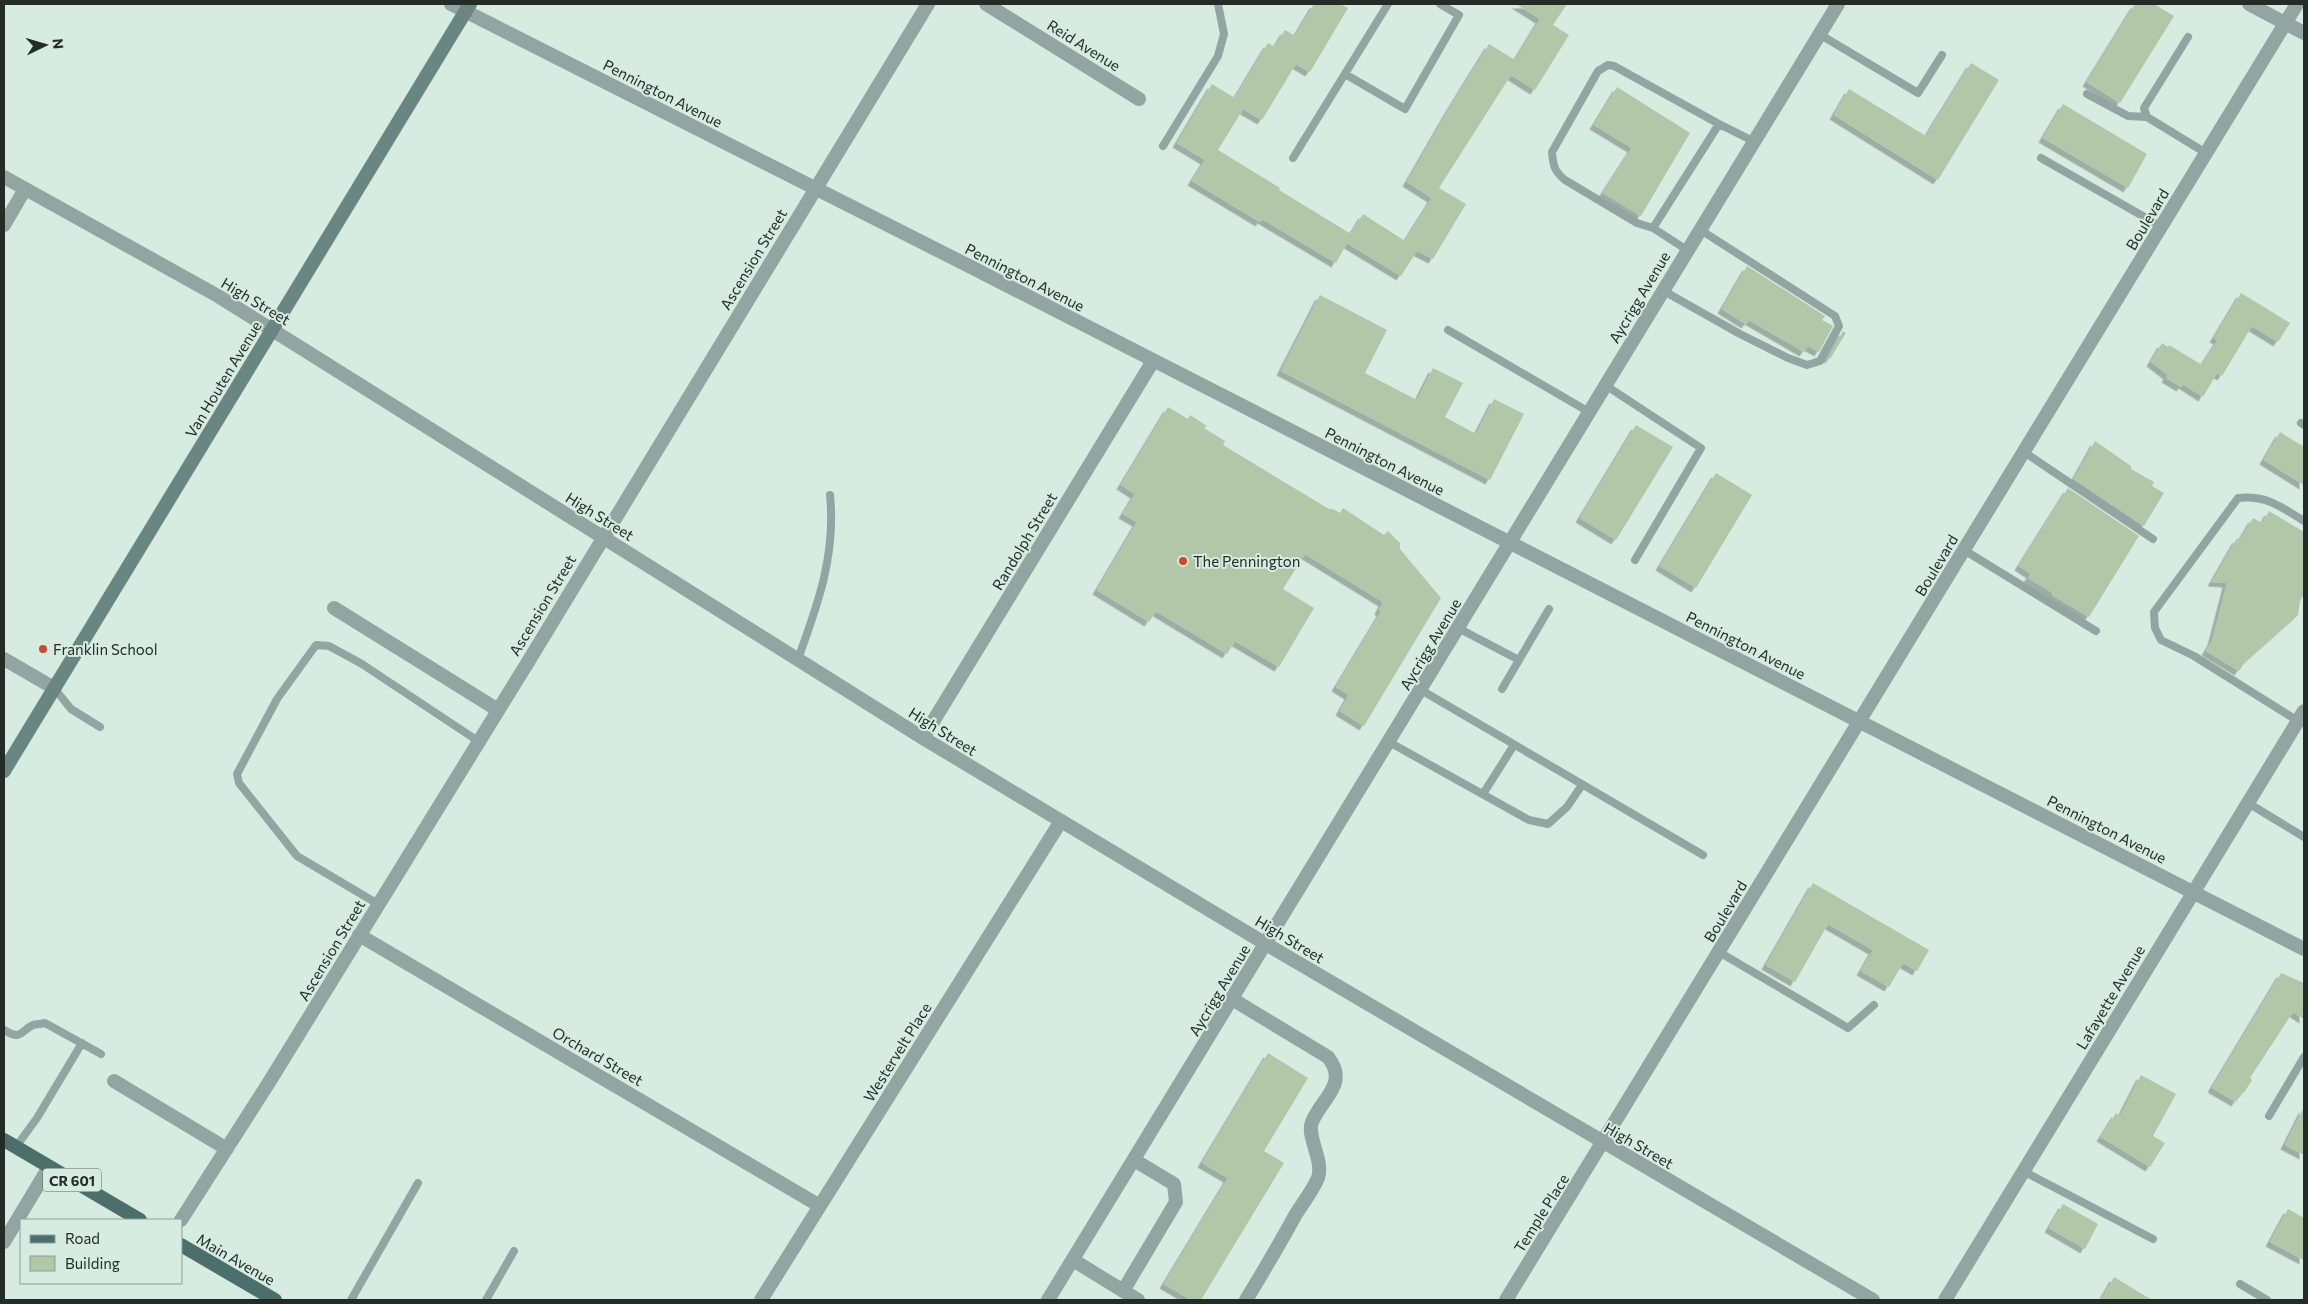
<svg xmlns="http://www.w3.org/2000/svg" width="2308" height="1304" viewBox="0 0 2308 1304" font-family="Commissioner,sans-serif">
<defs>
<filter id="shadow"><feDropShadow dx="-4.5" dy="4.5" stdDeviation="0" flood-color="#0004"/></filter>
</defs>
<rect width="100%" height="100%" fill="#d7ece0"/>
<path fill="#b2c6a8" filter="url(#shadow)" d="M1314 4H1340L1348 8 1310 72 1296 64 1262 120 1243 109 1218 150 1280 188 1279 190 1351 234 1363 214 1405 241 1432 198 1407 182 1449 109 1489 44 1515 60 1540 19 1516 4H1567L1553 25 1569 35 1535 90 1511 75 1439 188 1466 204 1433 259 1417 251 1401 276 1347 243 1336 263 1262 219 1260 222 1192 181 1205 160 1177 143 1212 84 1235 98 1268 43 1275 47 1285 30 1295 36Z
M2135 4H2154L2174 16 2120 103 2087 82Z
M1971 63 1999 80 1938 180 1834 115 1849 89 1926 136Z
M1617 87 1690 133 1641 216 1603 193 1632 148 1594 125Z
M2063 104 2147 154 2128 188 2043 138Z
M1747 266 1825 316 1822 320 1833 326 1819 352 1808 346 1804 352 1749 320 1746 324 1722 309Z
M2241 293 2290 323 2278 342 2252 326 2222 376 2217 373 2203 397 2183 384 2181 387 2166 378 2168 375 2151 362 2162 343 2168 347 2169 345 2202 365 2218 340 2214 338Z
M1320 295 1387 330 1365 373 1417 400 1433 368 1463 383 1445 417 1476 434 1494 399 1524 414 1490 480 1281 371Z
M1843 331 1846 333 1830 359 1828 358Z
M1168 407 1188 419 1190 415 1207 426 1204 428 1225 441 1223 445 1329 509H1333L1340 513 1343 508 1384 535 1388 531 1400 543V549L1441 598 1364 726 1340 711 1349 695 1336 687 1381 612 1379 610 1383 602 1305 554 1283 589 1314 608 1279 667 1235 641 1227 654 1156 611 1149 622 1097 590 1137 522 1123 514 1135 494 1121 485Z
M1636 425 1673 447 1616 540 1580 518Z
M2280 432 2304 447V485L2264 460Z
M2095 441 2131 466V469L2154 482 2152 486 2164 493 2144 526 2074 479Z
M1716 473 1752 495 1696 588 1660 566Z
M2068 488 2139 536 2089 617 2052 595 2053 593 2028 578 2031 574 2019 566Z
M2269 511 2304 532V594L2300 601 2298 615 2245 662 2239 671 2206 651 2212 641 2227 583 2212 582 2237 538 2240 540 2253 518 2262 523Z
M1813 883 1929 950 1917 971 1903 963 1889 987 1861 971 1873 950 1828 924 1795 982 1766 965Z
M2281 973 2304 983V1019L2293 1012 2250 1078 2252 1080 2244 1093 2242 1092 2236 1102 2212 1088Z
M1268 1053 1308 1078 1264 1151 1284 1163 1201 1300H1191L1164 1284 1228 1178 1202 1163Z
M2141 1075 2176 1094 2153 1136 2165 1143 2150 1167 2101 1137 2116 1113 2120 1116Z
M2304 1107V1155L2285 1145Z
M2063 1204 2098 1224 2085 1249 2049 1228Z
M2288 1209 2304 1218V1260L2270 1242Z
M2114 1277 2152 1300H2101Z"/>
<g fill="none" stroke-linecap="round" stroke-linejoin="round">
<path stroke="#93a5a3" stroke-width="8" d="M1819 34 1918 93 1942 55
M2188 37 2144 108 2147 117 2206 153
M1345 74 1405 109 1459 15 1440 4
M2087 94 2128 116 2147 117
M1163 146 1218 56 1224 34 1218 4
M1293 158 1388 4
M2041 158 2162 227
M1653 228 1637 223 1565 180C1555 172 1553 166 1552 152L1598 71 1608 65 1614 66 1719 124
M1687 250 1653 228 1719 124 1753 141
M1662 290 1740 334 1788 358 1807 365 1820 361 1839 326 1835 316 1699 229
M1448 330 1589 412
M1605 385 1701 448 1635 560
M2301 423 2304 425
M2024 452 2153 539
M1964 550 2096 631
M1458 628 1519 660 1549 609
M798 659C818 604 836 555 830 495
M54 688 71 709 100 727
M1502 689 1519 660
M1421 690 1703 855
M2298 721 2194 656 2161 640 2155 628 2154 612 2238 498C2267 495 2281 507 2304 521
M1389 742 1529 820 1548 824 1567 807 1582 785
M1483 794 1514 745
M2248 803 2304 837
M378 904 297 856 239 783 237 774 277 699 316 645 329 646 362 664 478 741
M1719 952 1848 1028 1874 1005
M4 1030C22 1041 20 1031 33 1025 36 1024 41 1024 45 1023L101 1054
M2269 1116 2304 1057
M16 1147 37 1118 82 1043
M2023 1171 2153 1239
M2240 1284 2267 1300
M351 1300 418 1183
M486 1300 514 1251"/>
<path stroke="#93a5a3" stroke-width="14" d="M986 4 1139 99
M4 177 218 296 923 738 1266 944 1873 1300
M4 225 25 189
M334 608 498 710
M4 659 54 688
M923 738 1153 361
M359 935 820 1206
M1232 999 1328 1057C1349 1084 1322 1098 1312 1122 1306 1136 1324 1160 1318 1178 1313 1190 1303 1203 1296 1214 1280 1243 1263 1272 1246 1300
M114 1081 227 1149
M181 1220 268 1084 528 662 928 4
M4 1242 49 1167
M1073 1260 1138 1300
M1123 1291 1176 1202 1174 1184 1134 1160
M761 1300 1061 821
M1048 1300 1838 4
M1506 1300 2297 4
M1945 1300 2304 711"/>
<path stroke="#93a5a3" stroke-width="14" d="M451 4 973 268 2304 949
M2249 4 2304 33"/>
<path stroke="#6a8682" stroke-width="14" d="M4 771 470 4"/>
<path stroke="#4d6f6b" stroke-width="14" d="M4 1140 140 1220
M181 1245 275 1300"/>
</g>
<g fill="#d24727" stroke="#d7ece0" stroke-width="2">
<circle cx="1183" cy="561" r="5"/>
<circle cx="43" cy="649" r="5"/>
</g>
<g text-anchor="middle" dominant-baseline="central" stroke-width="4" stroke-linejoin="round" paint-order="stroke">
<rect fill="#d7ece0" stroke="#5a665f" stroke-width="1" x="43" y="1168.5" width="58" height="23" rx="4"/>
<g font-size="14" font-weight="bold" fill="#242c28">
<text x="72" y="1180">CR 601</text>
</g>
<g font-size="15" fill="#242c28" stroke="#d7ece0">
<text transform="translate(1084 45) rotate(32)">Reid Avenue</text>
<text transform="translate(663 93) rotate(27)">Pennington Avenue</text>
<text transform="translate(2147 219) rotate(-59)">Boulevard</text>
<text transform="translate(753 259) rotate(-59)">Ascension Street</text>
<text transform="translate(1025 277) rotate(27)">Pennington Avenue</text>
<text transform="translate(1639 297) rotate(-59)">Aycrigg Avenue</text>
<text transform="translate(256 301) rotate(31)">High Street</text>
<text transform="translate(223 379) rotate(-59)">Van Houten Avenue</text>
<text transform="translate(1385 461) rotate(27)">Pennington Avenue</text>
<text transform="translate(600 516) rotate(32)">High Street</text>
<text transform="translate(1024 541) rotate(-59)">Randolph Street</text>
<text transform="translate(1936 565) rotate(-59)">Boulevard</text>
<text transform="translate(542 605) rotate(-59)">Ascension Street</text>
<text transform="translate(1430 644) rotate(-59)">Aycrigg Avenue</text>
<text transform="translate(1746 645) rotate(27)">Pennington Avenue</text>
<text transform="translate(943 731) rotate(32)">High Street</text>
<text transform="translate(2107 829) rotate(27)">Pennington Avenue</text>
<text transform="translate(1725 911) rotate(-59)">Boulevard</text>
<text transform="translate(1290 939) rotate(31)">High Street</text>
<text transform="translate(331 950) rotate(-59)">Ascension Street</text>
<text transform="translate(1219 990) rotate(-59)">Aycrigg Avenue</text>
<text transform="translate(2110 997) rotate(-59)">Lafayette Avenue</text>
<text transform="translate(897 1052) rotate(-58)">Westervelt Place</text>
<text transform="translate(598 1056) rotate(30)">Orchard Street</text>
<text transform="translate(1639 1145) rotate(30)">High Street</text>
<text transform="translate(1541 1213) rotate(-58)">Temple Place</text>
<text transform="translate(236 1259) rotate(30)">Main Avenue</text>
</g>
<g font-size="15" fill="#242c28" stroke="#d7ece0" text-anchor="start">
<text x="1193" y="561">The Pennington</text>
<text x="53" y="649">Franklin School</text>
</g>
</g>
<rect width="2308" height="1304" fill="none" stroke="#242c28" stroke-width="10"/>
<rect x="20" y="1219" width="162" height="65" fill="#d7ece0" stroke="#8f9f96"/>
<rect x="30" y="1235" width="25" height="8" fill="#4d6f6b" stroke="#8f9f96"/>
<text x="65" y="1244" font-size="15" fill="#242c28">Road</text>
<rect x="30" y="1256" width="25" height="15" fill="#b2c6a8" stroke="#8f9f96"/>
<text x="65" y="1269" font-size="15" fill="#242c28">Building</text>
<g transform="translate(45 45) rotate(85)" stroke="#d7ece0" stroke-width="4" paint-order="stroke">
<path d="M0-4L9 19L0 12L-9 19Z" fill="#242c28"/>
<text y="-8" font-size="14" font-weight="bold" text-anchor="middle" fill="#242c28">N</text>
</g>
</svg>
